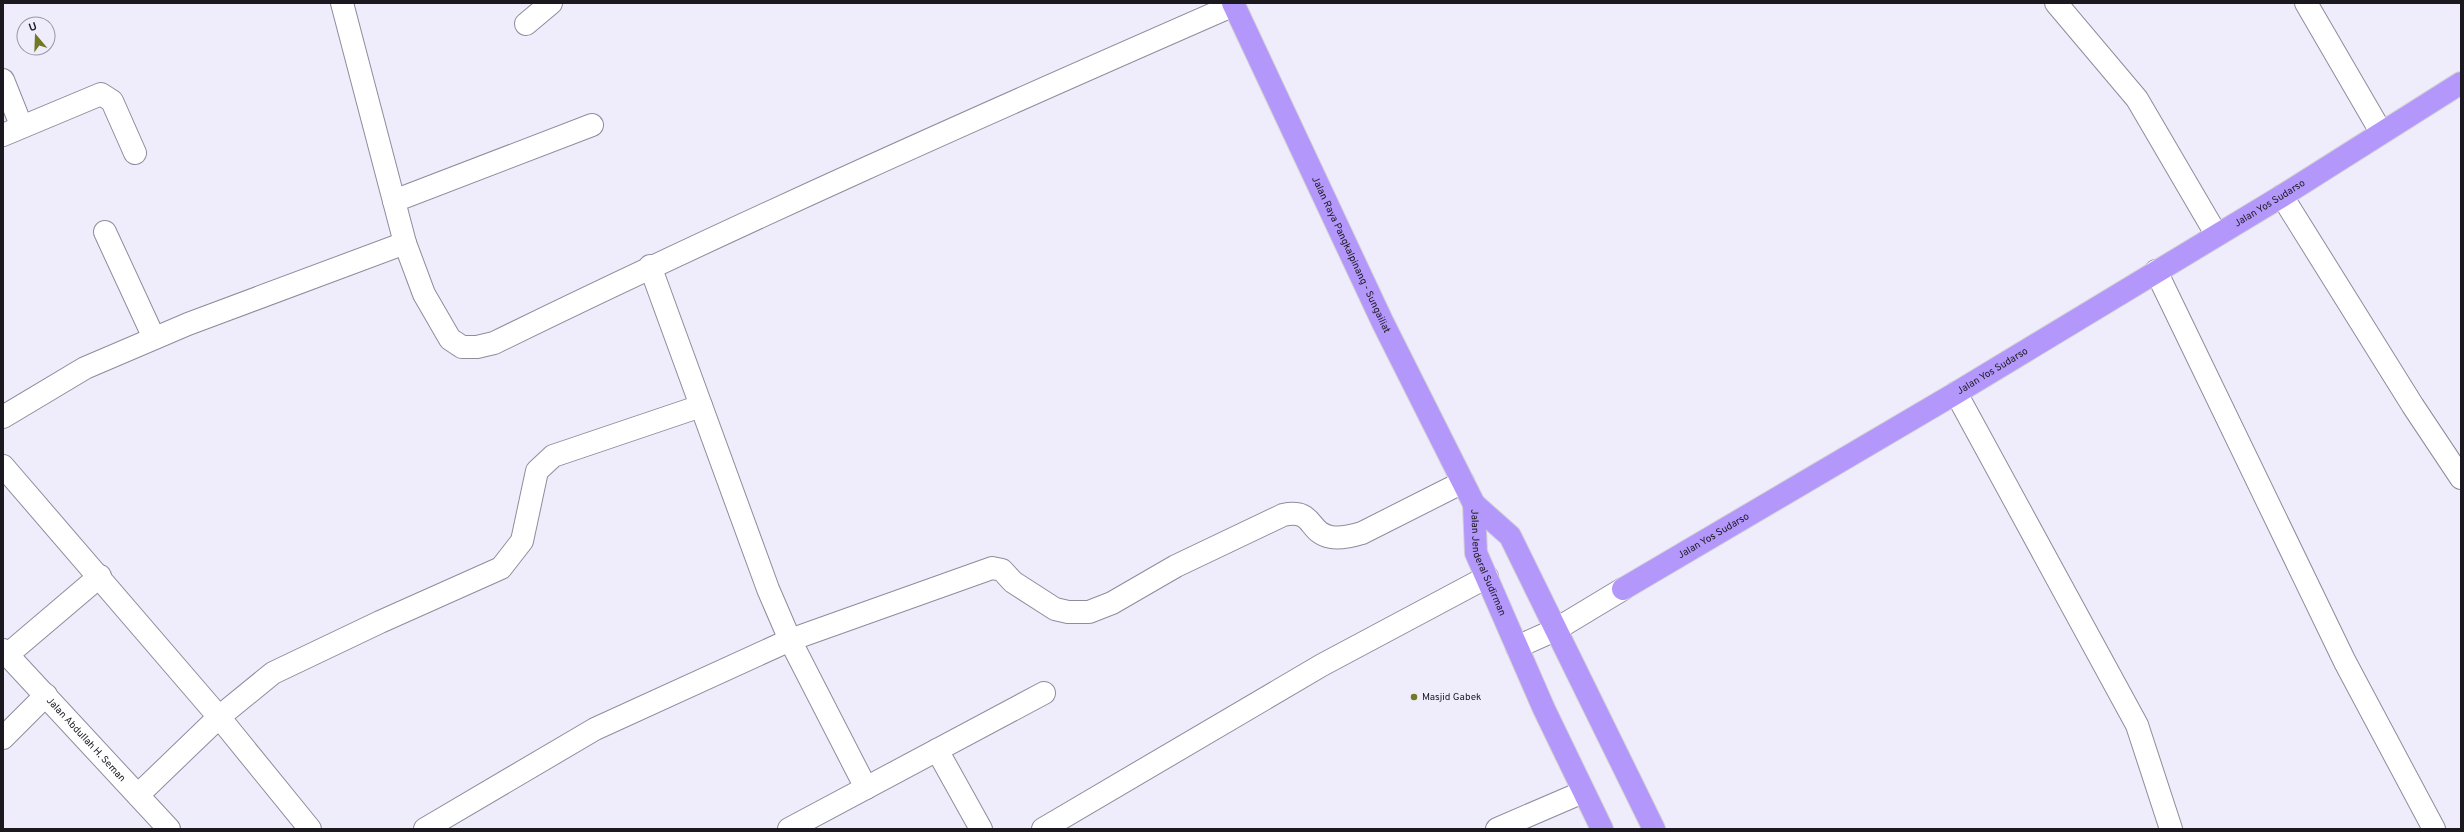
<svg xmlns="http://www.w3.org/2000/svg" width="2464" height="832" viewBox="0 0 2464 832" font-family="Overpass,sans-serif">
<rect width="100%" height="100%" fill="#efecfc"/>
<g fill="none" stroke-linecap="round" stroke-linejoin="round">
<defs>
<g id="minor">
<path d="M342 3 405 243 424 294 450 339 462 347H477L494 343C737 224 985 114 1234 5"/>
<path d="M2056 3 2137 99 2216 234"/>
<path d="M2306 3 2381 132"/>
<path d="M526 24 551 3"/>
<path d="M3 80 21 125"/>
<path d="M3 135 101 94 112 101 135 153"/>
<path d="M2282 196 2413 406 2461 478"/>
<path d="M394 201 592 125"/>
<path d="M105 232 154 338"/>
<path d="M2156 271 2345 662 2434 829"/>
<path d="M1956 393 2137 725 2171 829"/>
<path d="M3 417 85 368 188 324 405 243"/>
<path d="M3 466 219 717 310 829"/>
<path id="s1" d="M3 650 169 829"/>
<path d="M7 655 100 576"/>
<path d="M3 738 46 695"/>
<path d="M937 750 981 829"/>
<path d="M866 788 790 640 992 568 1002 570 1013 582 1055 609 1068 612H1089L1112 603 1176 566 1283 515C1315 508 1307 533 1331 537 1341 539 1352 536 1362 533L1463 482"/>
<path d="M138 795 219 717 273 673 380 622 501 568 522 541 537 471 553 456 701 406"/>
<path d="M425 829 595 729 790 640 768 589 650 266"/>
<path d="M789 829 1044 693"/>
<path d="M1043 829 1322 665 1487 577"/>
<path d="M1497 829 1583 792"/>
</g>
<path id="tertiary" d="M1517 647 1555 630 1623 589"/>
<g id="trunk">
<path id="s2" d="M1233 3 1383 323 1474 504 1476 553 1544 709 1602 829"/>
<path d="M1474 504 1510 536 1654 829"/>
<path id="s3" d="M1623 589 1956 393 2282 196 2461 83"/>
</g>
</defs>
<use href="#minor" stroke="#8f8c9b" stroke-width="24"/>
<use href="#tertiary" stroke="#8f8c9b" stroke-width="24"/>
<use href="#trunk" stroke="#d1d1d2" stroke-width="24"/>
<use href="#minor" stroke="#fff" stroke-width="22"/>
<use href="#tertiary" stroke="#fff" stroke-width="22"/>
<use href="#trunk" stroke="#b497fb" stroke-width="22"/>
</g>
<circle fill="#717923" stroke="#efecfc" stroke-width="1.5" cx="1414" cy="697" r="4"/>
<g text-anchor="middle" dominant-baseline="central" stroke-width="3" stroke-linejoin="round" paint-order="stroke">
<g font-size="10" fill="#1b191f" stroke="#efecfc">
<text stroke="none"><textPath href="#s3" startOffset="753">Jalan Yos Sudarso</textPath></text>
<text stroke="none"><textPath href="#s2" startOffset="278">Jalan Raya Pangkalpinang - Sungailiat</textPath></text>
<text stroke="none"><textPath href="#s3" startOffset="429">Jalan Yos Sudarso</textPath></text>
<text stroke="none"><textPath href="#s3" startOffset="105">Jalan Yos Sudarso</textPath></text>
<text stroke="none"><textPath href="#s2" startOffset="617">Jalan Jenderal Sudirman</textPath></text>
<text stroke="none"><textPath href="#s1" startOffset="122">Jalan Abdullah H. Seman</textPath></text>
</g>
<g font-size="10" fill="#1b191f" stroke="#efecfc" text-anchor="start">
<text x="1422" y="697">Masjid Gabek</text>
</g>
</g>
<rect width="2464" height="832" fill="none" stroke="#1b191f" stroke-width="8"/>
<g transform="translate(36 36) rotate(341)"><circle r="19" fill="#efecfc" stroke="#9a98a4"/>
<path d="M0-3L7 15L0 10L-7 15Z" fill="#717923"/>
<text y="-6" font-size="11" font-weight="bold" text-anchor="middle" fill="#1b191f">U</text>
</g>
</svg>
